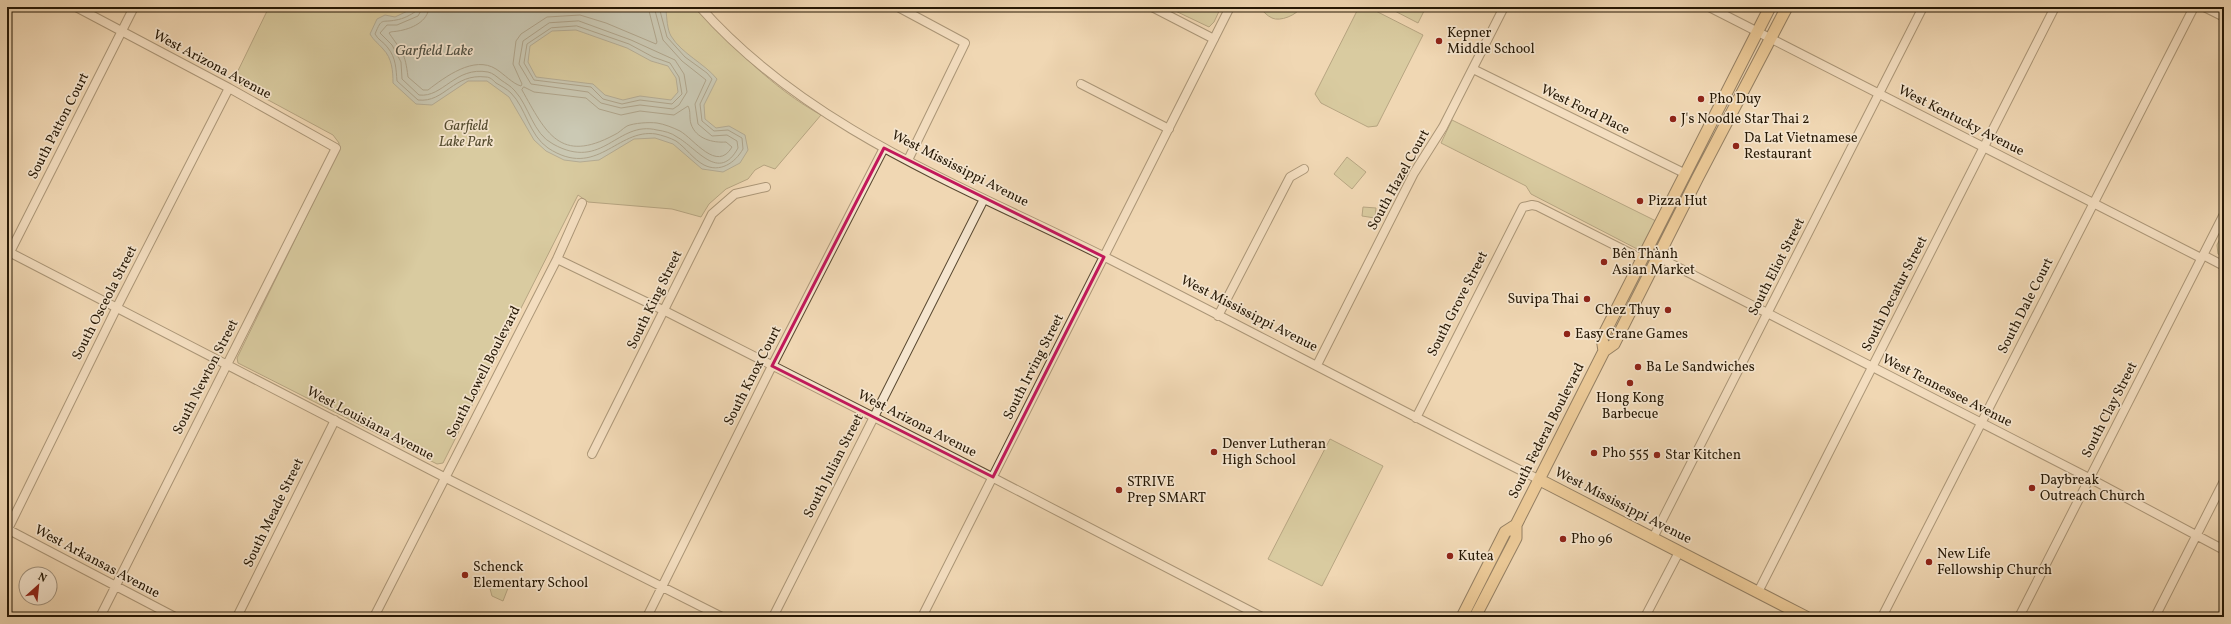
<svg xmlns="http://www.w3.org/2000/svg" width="2231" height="624" viewBox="0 0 2231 624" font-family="Vollkorn,serif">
<rect width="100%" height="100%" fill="#f0d7b3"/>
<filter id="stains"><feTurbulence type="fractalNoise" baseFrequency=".005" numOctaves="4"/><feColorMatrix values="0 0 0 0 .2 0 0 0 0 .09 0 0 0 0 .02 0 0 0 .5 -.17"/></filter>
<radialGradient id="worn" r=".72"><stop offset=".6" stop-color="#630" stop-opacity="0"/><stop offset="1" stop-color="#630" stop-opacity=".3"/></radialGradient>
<path fill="#bdbd8a" stroke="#726a48" d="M269 7H694C733 46 772 88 821 115L775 169 764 165 755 170 748 179 726 189 709 204 701 217 672 209 588 202 578 195 443 463 437 464 238 363 237 358 338 152 339 143 333 135 233 81Z
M1167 7H1221L1214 22 1209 27Z
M1259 7H1301C1297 15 1280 22 1272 18 1267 16 1262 10 1259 7Z
M1359 7H1368L1423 35 1377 126 1368 127 1321 103 1315 94Z
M1391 7H1426L1418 23 1391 9Z
M1452 120 1656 221 1641 251 1531 194 1526 186 1441 143Z
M1347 157 1366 172 1352 189 1334 174Z
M1363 207 1376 208 1375 218 1362 216Z
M2224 230V257L2218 254 2217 245Z
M1330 439 1383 466 1322 586 1268 559Z
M492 580 508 588 503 601 492 596 489 585Z"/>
<path fill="#9db8b5" stroke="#6d786f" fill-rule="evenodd" d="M416 7H660L666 11C667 18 667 29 671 36 682 54 704 63 717 79L704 105 705 119 716 128 729 126 745 135 748 150 740 163 723 172 702 169 673 144 655 138 634 139 599 160 580 162 564 160 546 151 534 140 509 97 487 81H468L432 105 416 104 393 83C393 71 392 58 383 49 378 43 374 41 370 34L377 19 385 15 395 17ZM576 30 627 48 651 61 668 66 676 78 678 92 671 100 640 96 623 100 605 95 593 84 536 77 528 62 530 46 552 31Z"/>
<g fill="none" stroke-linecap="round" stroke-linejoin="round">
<path stroke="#62685d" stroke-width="1" d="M418 7 416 11C411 15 403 19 396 20 381 23 382 17 375 34 378 40 384 42 388 48 396 58 396 69 397 81L418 100C445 103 453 73 486 77 490 77 493 80 496 83 501 86 507 89 511 93 526 108 529 135 548 148 597 180 617 128 656 134 661 135 671 138 676 141 686 148 693 159 704 165 720 173 735 163 743 149L742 138 728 130 714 131 702 121 700 104 712 79 707 73 685 57 667 37 659 7
M423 7 418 16 397 25H387L380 33 392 45 401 62 402 79 419 95C443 98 455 66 488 72 493 73 497 77 501 80 505 83 511 86 515 91 529 106 533 134 553 144 603 172 617 120 657 130 664 131 672 133 677 137 697 148 719 183 738 148L737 141 727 135 712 136 698 124 695 104 706 80 682 61 663 40 654 7
M429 7C428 22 411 29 398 31 393 32 392 31 389 33 402 52 405 52 408 77L423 90H428C445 77 474 55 496 69 504 74 513 84 521 86L522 84 513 64 516 41 521 34 547 17 580 15 606 23 656 44 657 42 648 7
M579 21 631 40 675 60 684 74 687 92 679 105 673 109 640 105 621 108 601 103 588 92 531 84 519 64 523 41 549 23Z
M577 26 629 44 653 57 670 63 679 77 682 94 672 104 640 100 622 104 603 99 591 87 534 80 524 63 527 44 551 28Z
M524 87 534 92 586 98 599 109 621 115 640 111 674 115 688 106C691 111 689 118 691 124 696 139 713 143 726 142L732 147C717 173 694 139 680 131 674 128 664 124 657 123 649 122 634 123 627 126 622 129 619 133 614 135 560 164 546 133 522 90Z"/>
<defs>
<path id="minor" d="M76 7 229 88 336 148 100 617
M700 7C808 129 965 187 1107 258 1251 331 1395 408 1540 480
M898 7 965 43 908 160
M1152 7 1214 39
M1709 7 2201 258
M2204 7 2224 17
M1473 69 1686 174
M1081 84 1169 129
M7 251 444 477 722 617
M2203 255 2224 266
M8 256 134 7
M1658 257 2089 478 2224 550
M557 259 665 311 982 472 1262 617
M1218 316 1290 177 1304 169
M1317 365 1414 173 1443 127 1504 7
M1416 418 1523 207 1532 205 1537 206 1642 259
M592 454 712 214 735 194 766 187
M7 529 175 617
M7 531 117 307 229 88
M1653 538 1923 7
M1758 592 2055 7
M237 617 335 420
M374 617 557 259 582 203
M647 617 772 366 884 148
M773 617 984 199
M922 617 1230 7
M1645 617 1679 552
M1882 617 2194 7
M2019 617 2224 214
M2155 617 2224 481"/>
<path id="major" d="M1604 351 1602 338 1770 7
M1540 480 1806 617
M1462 617 1505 532 1516 525
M1475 617 1516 538V525L1604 351 1614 344 1697 179 1787 7"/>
</defs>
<use href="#minor" stroke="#584830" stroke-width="10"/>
<use href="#major" stroke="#261805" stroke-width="13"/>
<use href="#minor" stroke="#f5e5ce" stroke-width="8"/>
<use href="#major" stroke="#e8bc7a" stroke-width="11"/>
</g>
<path d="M0 0H2231V624H0ZM884 148 1104 257 993 477 772 366Z" fill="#f0d7b3" fill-opacity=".55" fill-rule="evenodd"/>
<path fill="none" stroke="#c2185b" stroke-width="3" stroke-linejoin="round" d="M884 148 1104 257 993 477 772 366Z"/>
<g fill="#8f2418" stroke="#f5e5ce" stroke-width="1.5">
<circle cx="1439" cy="41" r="4"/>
<circle cx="1701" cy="99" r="4"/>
<circle cx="1673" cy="119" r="4"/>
<circle cx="1736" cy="146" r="4"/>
<circle cx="1640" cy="201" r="4"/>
<circle cx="1604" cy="262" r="4"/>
<circle cx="1587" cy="299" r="4"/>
<circle cx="1668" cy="310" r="4"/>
<circle cx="1567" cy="334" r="4"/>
<circle cx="1638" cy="367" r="4"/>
<circle cx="1630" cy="383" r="4"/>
<circle cx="1214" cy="452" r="4"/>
<circle cx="1594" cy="453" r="4"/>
<circle cx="1657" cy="455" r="4"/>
<circle cx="2032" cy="488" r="4"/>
<circle cx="1119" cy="490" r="4"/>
<circle cx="1563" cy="539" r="4"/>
<circle cx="1450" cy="556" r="4"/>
<circle cx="1929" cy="562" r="4"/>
<circle cx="465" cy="575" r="4"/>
</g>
<g text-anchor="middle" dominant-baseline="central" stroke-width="3.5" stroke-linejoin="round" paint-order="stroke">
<g font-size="14" fill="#261805" stroke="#f5e5ce" text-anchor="start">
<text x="1447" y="33">Kepner<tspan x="1447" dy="16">Middle School</tspan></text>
<text x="1709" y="99">Pho Duy</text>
<text x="1681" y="119">J's Noodle Star Thai 2</text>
<text x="1744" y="138">Da Lat Vietnamese<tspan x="1744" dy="16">Restaurant</tspan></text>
<text x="1648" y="201">Pizza Hut</text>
<text x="1612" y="254">Bên Thành<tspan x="1612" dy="16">Asian Market</tspan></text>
<text x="1579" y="299" text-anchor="end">Suvipa Thai</text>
<text x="1660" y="310" text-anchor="end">Chez Thuy</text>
<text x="1575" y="334">Easy Crane Games</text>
<text x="1646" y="367">Ba Le Sandwiches</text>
<text x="1630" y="398" text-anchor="middle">Hong Kong<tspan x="1630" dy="16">Barbecue</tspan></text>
<text x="1222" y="444">Denver Lutheran<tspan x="1222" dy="16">High School</tspan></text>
<text x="1602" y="453">Pho 555</text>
<text x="1665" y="455">Star Kitchen</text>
<text x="2040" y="480">Daybreak<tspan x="2040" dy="16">Outreach Church</tspan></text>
<text x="1127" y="482">STRIVE<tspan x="1127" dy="16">Prep SMART</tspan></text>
<text x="1571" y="539">Pho 96</text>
<text x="1937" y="554">New Life<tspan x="1937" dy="16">Fellowship Church</tspan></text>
<text x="1458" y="556">Kutea</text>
<text x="473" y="567">Schenck<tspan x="473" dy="16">Elementary School</tspan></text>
</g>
<g font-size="14" fill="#261805" stroke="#f5e5ce">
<text transform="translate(212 65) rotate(28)">West Arizona Avenue</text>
<text transform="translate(1585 110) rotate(26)">West Ford Place</text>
<text transform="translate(1961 121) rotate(27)">West Kentucky Avenue</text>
<text transform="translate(59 126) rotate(-63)">South Patton Court</text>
<text transform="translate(960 169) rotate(27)">West Mississippi Avenue</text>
<text transform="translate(1399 180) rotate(-61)">South Hazel Court</text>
<text transform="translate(1777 267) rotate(-63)">South Eliot Street</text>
<text transform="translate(1895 294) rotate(-63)">South Decatur Street</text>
<text transform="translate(655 300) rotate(-64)">South King Street</text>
<text transform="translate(105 303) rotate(-63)">South Osceola Street</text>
<text transform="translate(1458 304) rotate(-63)">South Grove Street</text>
<text transform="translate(2026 306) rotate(-63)">South Dale Court</text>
<text transform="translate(1249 314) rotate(27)">West Mississippi Avenue</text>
<text transform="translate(1034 367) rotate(-63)">South Irving Street</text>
<text transform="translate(484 372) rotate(-63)">South Lowell Boulevard</text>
<text transform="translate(753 376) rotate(-63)">South Knox Court</text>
<text transform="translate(206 377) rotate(-63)">South Newton Street</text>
<text transform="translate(1947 391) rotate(27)">West Tennessee Avenue</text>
<text transform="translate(2110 410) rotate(-63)">South Clay Street</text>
<text transform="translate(370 424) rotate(28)">West Louisiana Avenue</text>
<text transform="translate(917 424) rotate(27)">West Arizona Avenue</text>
<text transform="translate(1547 431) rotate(-63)">South Federal Boulevard</text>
<text transform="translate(834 466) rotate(-63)">South Julian Street</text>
<text transform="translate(1623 506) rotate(27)">West Mississippi Avenue</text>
<text transform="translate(274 513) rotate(-64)">South Meade Street</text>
<text transform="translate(97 562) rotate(28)">West Arkansas Avenue</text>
</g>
<g font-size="14" font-style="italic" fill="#534a2d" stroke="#f5e5ce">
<text x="466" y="126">Garfield<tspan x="466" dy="16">Lake Park</tspan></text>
</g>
<g font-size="15" font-style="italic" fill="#505043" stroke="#f5e5ce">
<text x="434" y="51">Garfield Lake</text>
</g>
</g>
<rect width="2231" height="624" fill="none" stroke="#f0d7b3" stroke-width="24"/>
<rect x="8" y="8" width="2215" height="608" fill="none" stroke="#261805" stroke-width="2"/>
<rect x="12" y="12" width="2207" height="600" fill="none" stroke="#261805"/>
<g transform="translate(38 586) rotate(27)"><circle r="19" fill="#f5e5ce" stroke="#a2937e"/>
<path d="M0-3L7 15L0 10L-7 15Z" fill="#8f2418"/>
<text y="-6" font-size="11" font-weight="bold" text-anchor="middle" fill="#261805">N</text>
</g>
<rect width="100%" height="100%" filter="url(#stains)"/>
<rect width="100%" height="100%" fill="url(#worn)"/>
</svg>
